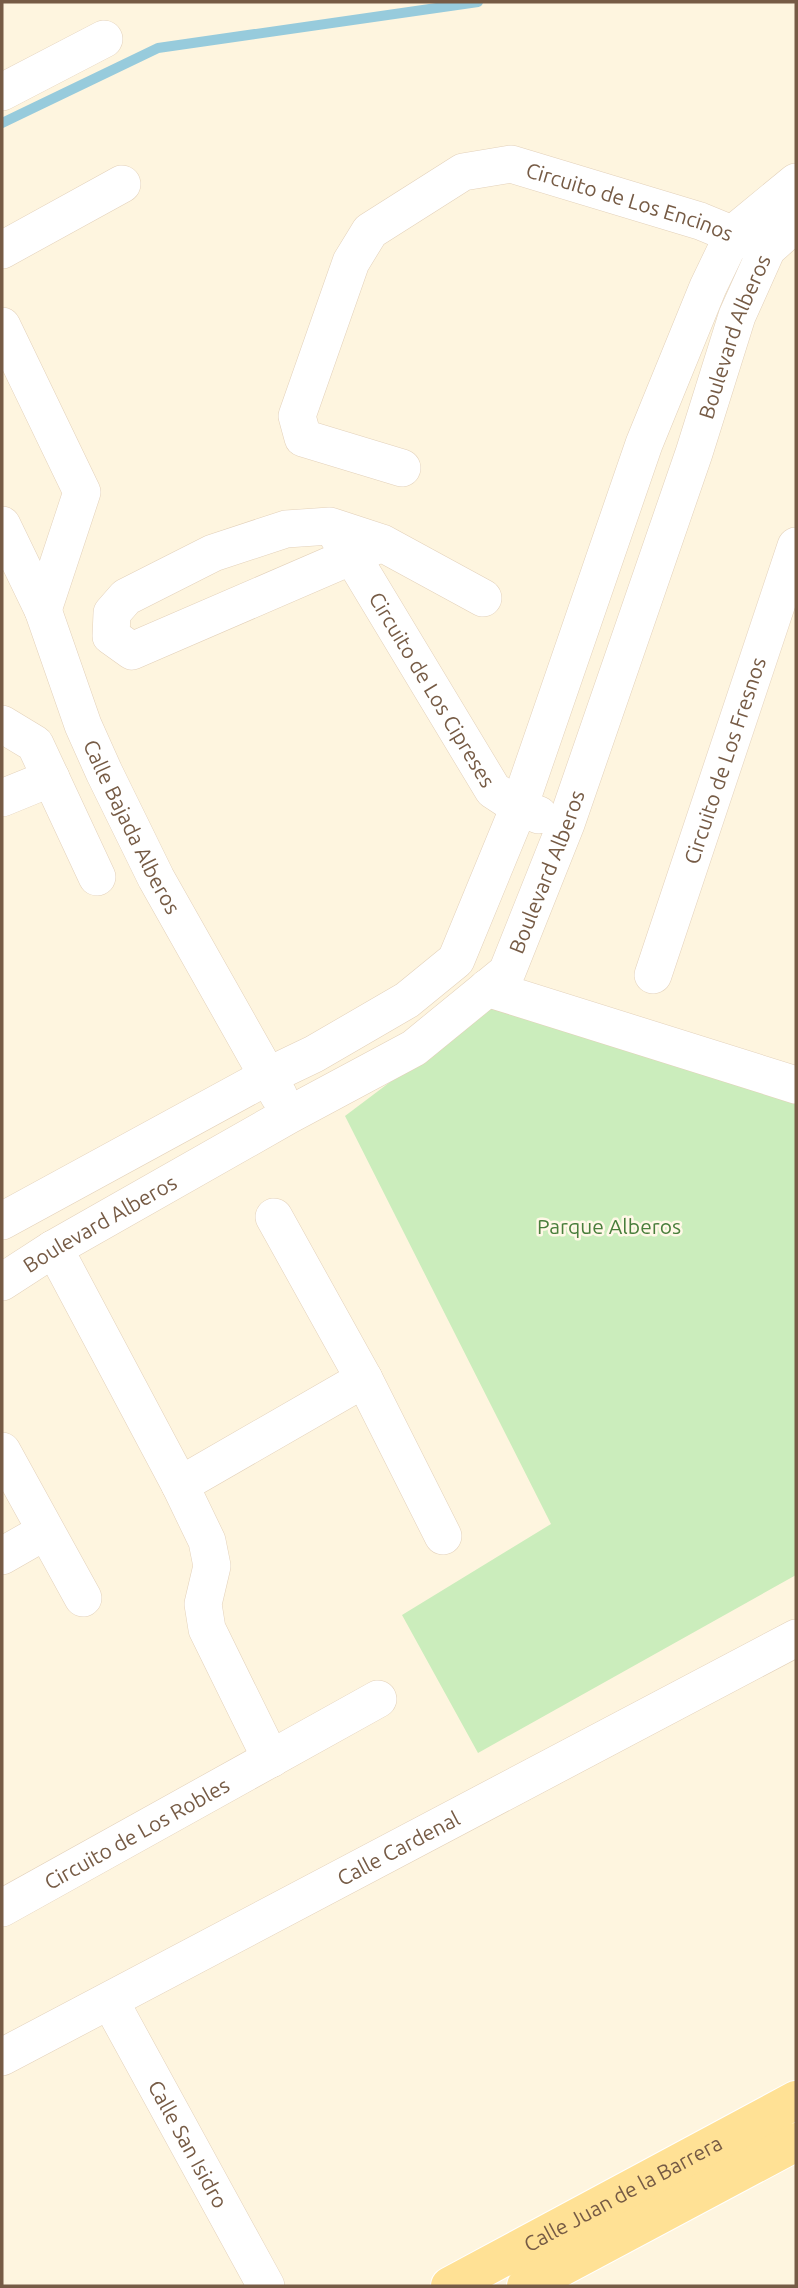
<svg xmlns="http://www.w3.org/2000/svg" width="798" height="2288" viewBox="0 0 798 2288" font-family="Ubuntu,sans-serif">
<rect width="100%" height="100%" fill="#fef5df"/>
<path fill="#cbedbc" d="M499 1000 796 1083V1575L478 1753 402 1615 551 1524 345 1116Z"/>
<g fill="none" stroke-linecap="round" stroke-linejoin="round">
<path stroke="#97cbdc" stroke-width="10" d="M2 123 158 48 478 2"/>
<defs>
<g id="minor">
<path d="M2 92 104 39"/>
<path d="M2 250 122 184"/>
<path d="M2 326 82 492 43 610"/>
<path id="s1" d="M402 468 303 438 297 416 351 262 370 231 463 172 511 164 700 221 756 244"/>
<path id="s2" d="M2 525 43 610 83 725 104 772 156 878 279 1096"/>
<path id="s3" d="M339 538 352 556 493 790 519 807 539 815"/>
<path d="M382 543 132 651 111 636 112 613 126 597 213 553 286 529 330 526 382 543 483 598"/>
<path d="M2 724 35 744 97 877"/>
<path d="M2 798 51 778"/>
<path id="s4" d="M653 975 796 546"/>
<path d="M487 988 796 1085"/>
<path d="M274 1217 364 1379 443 1536"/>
<path d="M2 1221 268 1076 314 1054 407 1000 456 960 519 807 644 444 708 287 734 233 796 182"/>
<path d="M53 1249 63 1265 180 1485 207 1541 212 1566 203 1604 207 1629 271 1759"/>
<path id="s5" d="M2 1282 53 1249 289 1115 414 1048 507 972 566 824 694 453 737 316 767 249 796 223"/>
<path d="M2 1451 83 1598"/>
<path d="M180 1485 364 1379"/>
<path d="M2 1556 44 1532"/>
<path id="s6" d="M2 1908 378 1699"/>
<path id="s7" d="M110 2001 266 2286"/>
<path id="s8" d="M2 2057 796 1638"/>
</g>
<g id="major">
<path id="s9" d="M450 2286 796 2100"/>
<path d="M526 2286 796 2142"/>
</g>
</defs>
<use href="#minor" stroke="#e3d1ba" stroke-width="38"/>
<use href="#major" stroke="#fff" stroke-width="40"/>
<use href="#minor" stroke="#fff" stroke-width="37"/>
<use href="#major" stroke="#ffe195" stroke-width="38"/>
</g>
<g text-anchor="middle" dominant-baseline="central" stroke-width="5" stroke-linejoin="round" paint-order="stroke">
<g font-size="21" fill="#765b45" stroke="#fff8e7">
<text stroke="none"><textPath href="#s1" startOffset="609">Circuito de Los Encinos</textPath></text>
<text stroke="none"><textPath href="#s5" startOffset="1269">Boulevard Alberos</textPath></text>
<text stroke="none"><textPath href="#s3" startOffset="178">Circuito de Los Cipreses</textPath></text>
<text stroke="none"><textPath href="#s4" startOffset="226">Circuito de Los Fresnos</textPath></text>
<text stroke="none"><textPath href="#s2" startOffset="329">Calle Bajada Alberos</textPath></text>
<text stroke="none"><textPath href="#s5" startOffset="702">Boulevard Alberos</textPath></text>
<text stroke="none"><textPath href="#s5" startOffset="114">Boulevard Alberos</textPath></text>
<text stroke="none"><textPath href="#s6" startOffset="154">Circuito de Los Robles</textPath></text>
<text stroke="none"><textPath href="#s8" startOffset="448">Calle Cardenal</textPath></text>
<text stroke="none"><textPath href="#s7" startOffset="163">Calle San Isidro</textPath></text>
<text stroke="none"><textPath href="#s9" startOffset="196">Calle Juan de la Barrera</textPath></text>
</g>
<g font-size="21" fill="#497e3b" stroke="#fff8e7">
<text x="609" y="1226">Parque Alberos</text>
</g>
</g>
<rect width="798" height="2288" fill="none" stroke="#765b45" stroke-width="7"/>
</svg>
